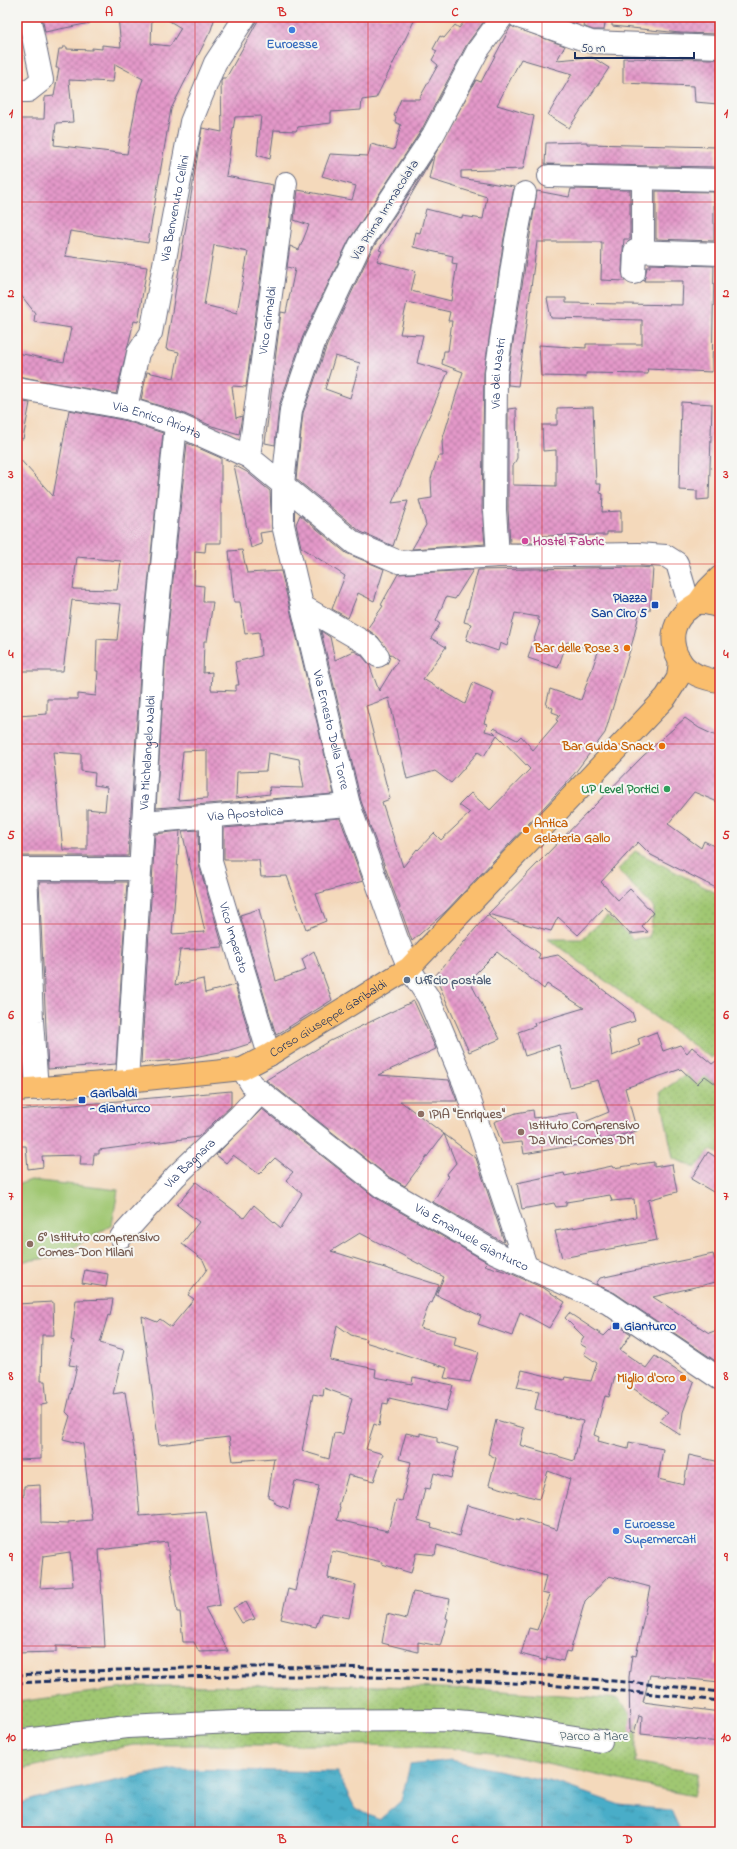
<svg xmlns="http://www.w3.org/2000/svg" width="737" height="1849" viewBox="0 0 737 1849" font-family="'Indie Flower',sans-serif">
<defs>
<pattern id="grass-dots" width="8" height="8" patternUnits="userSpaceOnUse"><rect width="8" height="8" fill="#a0c772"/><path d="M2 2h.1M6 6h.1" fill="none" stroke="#89ab65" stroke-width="1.8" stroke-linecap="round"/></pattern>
<pattern id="water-ripples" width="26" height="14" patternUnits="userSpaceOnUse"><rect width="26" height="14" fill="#48adc8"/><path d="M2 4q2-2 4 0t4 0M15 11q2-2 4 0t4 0" fill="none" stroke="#3b8da6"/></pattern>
<pattern id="building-cross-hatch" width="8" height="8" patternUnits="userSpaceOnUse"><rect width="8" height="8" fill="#e499c9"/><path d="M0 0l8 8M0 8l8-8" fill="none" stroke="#b87da6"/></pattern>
</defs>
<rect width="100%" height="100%" fill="#f6f6f2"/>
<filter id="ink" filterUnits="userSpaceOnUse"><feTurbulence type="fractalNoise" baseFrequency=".025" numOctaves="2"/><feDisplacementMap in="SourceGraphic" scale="8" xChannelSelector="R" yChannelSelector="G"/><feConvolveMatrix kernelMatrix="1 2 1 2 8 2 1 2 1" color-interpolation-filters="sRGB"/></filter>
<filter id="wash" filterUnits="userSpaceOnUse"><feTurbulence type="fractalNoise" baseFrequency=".012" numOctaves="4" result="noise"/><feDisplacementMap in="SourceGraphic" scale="16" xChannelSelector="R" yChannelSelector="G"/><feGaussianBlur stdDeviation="0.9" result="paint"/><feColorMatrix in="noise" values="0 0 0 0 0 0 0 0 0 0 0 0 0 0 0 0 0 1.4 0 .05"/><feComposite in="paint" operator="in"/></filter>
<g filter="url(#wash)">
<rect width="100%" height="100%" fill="#f4d9bb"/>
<path fill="url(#grass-dots)" stroke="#5e7b68" d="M635 851 720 895V1052L711 1058 548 939H582L607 916 633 939 649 937 654 908 618 870Z
M695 1069 720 1087V1154L711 1150 695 1168 673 1158 660 1092Z
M348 1685 473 1689 619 1699 637 1723 635 1762 698 1773 693 1796 492 1752 446 1748 366 1745H133L17 1770V1702L140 1686Z"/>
<path fill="#a0c772" stroke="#5e7b68" d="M31 1180 118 1190 112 1225 57 1257 17 1262V1185Z"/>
<path fill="url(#water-ripples)" stroke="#326e93" d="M451 1760 557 1783 620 1805 671 1810 681 1832H17V1804L48 1795 172 1769 337 1772 355 1808 379 1820 401 1801 410 1765Z"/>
<g id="blocks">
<path fill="url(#building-cross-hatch)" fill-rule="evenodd" d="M42 17H90V23L45 32Z
M118 17H152L151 44 170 46 181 28 163 17H215L211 30 171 109 148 243 70 231 65 256 147 267 138 322 134 321 116 394 17 376V353L64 362 71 328 34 322 35 313 20 294 17 293V119H44L45 97 54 96 59 68H56L59 49H62L63 47H67V49L92 50V48L102 49V45L121 47ZM115 64 143 79 138 93 127 154 54 145 56 123 73 122 69 80 113 82Z
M260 17H416L376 98 362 100 361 110 331 112V123L298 127 296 131 274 130 270 159 257 155 261 116 235 117 226 176 273 185 246 387 232 386 236 418 242 416 239 434 212 426 180 412 141 400 147 372 174 378 179 352 166 349 202 128 222 132 221 81 222 78H226ZM214 245 248 252 237 313 204 305Z
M468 17H487L467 44 422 129 349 240 303 336 279 406 275 445 265 443 281 312 286 313 295 269 287 267 290 246 299 250 309 225 294 220 298 190 352 200 356 186 322 176 330 154 368 156 371 144 394 150 401 125 395 122 396 117 394 116 401 99H419L438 65 432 60 437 51 433 49 440 36 444 38 455 25 459 28Z
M557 17H606L604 30H593L585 27 580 17 577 24Z
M612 17H718V34L680 33 612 26Z
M511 26 565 46 557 60 592 57 609 68 569 128 548 115 572 74 521 59 497 105 534 116 523 169 461 171V178L514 187 504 238 484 373 482 510 485 544 412 549 426 525 419 500 432 498 431 479 438 456H443L442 441 463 372 442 364 444 351H448L452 321H448L450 312 407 302 400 334 423 335 417 363 448 372 392 503 408 501 393 546 361 532 296 479 303 413 327 345 371 251 432 159 379 250 382 251 377 261 416 271 411 291 451 301 457 264 452 263 453 256 413 247 416 232 420 233 426 209 462 218V216L483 219 487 197 429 179 434 156 476 80 481 82ZM335 356 360 363 350 398 325 389Z
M623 58 718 59V104L695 102 694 86 623 83Z
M587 142V144L717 147 716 167 545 164 546 143Z
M571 189 630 190V239H624L623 250 622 272 625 281 601 280 602 242H537L518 386 508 385V374L537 191 569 197Z
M656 191 714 192V241L656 239Z
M650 264 714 266 712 372 647 369 648 374 586 373V377L541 376 539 345 586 348V344H642V320L551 318 547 298H566V303L682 305 683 281H644L647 267H650Z
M17 401 30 403 23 439 17 438Z
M681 402 712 404 709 499 697 500V491L679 490Z
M593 407 596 484H601L600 493 603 494 602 512 621 511V532H607V535L534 536V543H510L508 510V409L516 408 517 458 513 466V485L556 486V450L543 451 542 425H557V408Z
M69 410 123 420 163 433 142 646 128 856H17V716L47 714V699H78V694L96 696 98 671H96L97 639 117 640 121 604 72 600 63 671H17V456L53 496ZM77 557 121 561 117 590 73 589ZM53 752 81 754V771L95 773 94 785 107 787 105 811 87 809V850H63Z
M187 443 221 458V543H206L205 552 195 551 194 585 204 586 203 602H213L207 641H204L203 673 212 672 211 690 236 691V685H239L235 662 261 656 259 632 245 634 240 602H234L229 551 242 550 247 573 281 571 334 794 156 808 166 648ZM207 750V798L178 800 183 751ZM268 753 299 759 304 788 269 787 270 794 236 798 237 772 266 771Z
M234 465 247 472 270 491 272 531 260 533 262 544 251 548Z
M300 515 346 553 384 569 374 601 358 593 348 618 332 609 345 576 301 547 296 524Z
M638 567 653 568 650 610H640L633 640 605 733 574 774 546 805 445 912 412 941 361 801 321 631 330 637 335 660 354 651 361 655 369 664 379 691 398 660 390 654 378 637 367 629 383 606 381 605 398 574 473 570 455 599 446 597 436 621 440 624 431 638 446 647 423 679 465 704 473 683 494 692 484 723 487 724 485 731 496 734 492 730 494 728 517 740 521 736 533 750 558 721 556 720 560 715 552 712 553 708 546 705 550 689 581 700 598 652 567 642 558 668 528 658 540 621 538 620V617L515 613 507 646 500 643 498 651 466 640 471 624 464 622 478 570ZM389 698 407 779 435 771 451 783 478 752 484 756 497 735 530 769 490 810 471 793 459 805 470 813 441 840 434 833 418 850 417 849 403 867 382 802 390 799 366 706Z
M685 718 699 728 714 735H720V803L694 792 668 824 701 848 704 841 720 849V890L651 855 638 842 601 882 618 900 630 889 653 913 642 926 648 932 630 934 605 907 578 935 558 917 551 931 488 914 643 756Z
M340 818 363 881 316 894 326 921 306 929 287 876 261 877 259 860H224V828Z
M198 830 199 865 223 947 180 950 175 985 203 979 205 993 235 985 252 1043 230 1050 178 1060 141 1063 155 834 180 831 172 934 205 932 182 831Z
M39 882H127L116 1064 48 1069Z
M259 909 276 981 306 970 302 959 314 951 332 1000 276 1035 240 915Z
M487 915 540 954 538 959 558 955 632 1012 635 1021 608 1029 612 1056 640 1045 638 1039 656 1032 663 1051 680 1045 687 1053 692 1047 712 1064 720 1058V1087L705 1076 697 1084 681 1069 625 1088 637 1131 601 1140 600 1137 583 1144 524 1154 522 1142 502 1144 494 1122 516 1113 533 1110 534 1118 577 1112 580 1124 609 1112 598 1080 570 1087 559 1045 525 1056 518 1032 535 1026 534 1023 584 1008 547 984 544 989 497 952 469 980 500 1039 469 1052 435 976Z
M17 987 23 1071H17Z
M414 1001 436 1049 378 1075 449 1080 457 1101H400L476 1158 504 1241 503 1242 433 1202 448 1176 446 1175 456 1163 444 1134 405 1186 389 1177 266 1080 330 1041Z
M231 1091V1106L198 1137 99 1150V1154H94L93 1165H80L81 1155 42 1156 43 1167 28 1169 26 1146H17V1110Z
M262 1109 376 1198 487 1262 484 1265 510 1273 545 1289 565 1302 549 1328 520 1312 512 1336 478 1324 481 1316 436 1295 444 1277 360 1233 331 1251 439 1285 432 1303 430 1302 420 1328 456 1336 454 1345 479 1352 470 1382 444 1378 447 1368 365 1342 366 1339 351 1335 337 1325 330 1360 376 1369 375 1377 412 1384 413 1377 453 1385 446 1411 389 1398 388 1404 383 1403 379 1426 374 1424 366 1449 383 1454 374 1481 348 1475 339 1506 340 1507 337 1520 388 1531 396 1500 402 1501 411 1462 399 1459 406 1433 420 1436V1433L437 1437V1442L458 1448 451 1478 434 1473 430 1489 425 1488 418 1520 432 1524 431 1527 459 1536 467 1505 520 1520V1518L557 1530 570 1479 548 1471 539 1499 489 1485 496 1458 488 1454 496 1420 524 1428 520 1445 574 1461 583 1421 535 1409 539 1391 517 1387 522 1370 564 1380 565 1377 591 1381 597 1363 584 1354 587 1348 580 1344 584 1337 565 1318 569 1313 604 1336 616 1324 631 1334 620 1350 646 1368 655 1356 694 1382 683 1412 680 1435 660 1421 668 1412 615 1376 609 1397 605 1396 594 1435 599 1437 598 1441 628 1449 629 1442 663 1449 658 1479 684 1485 689 1455 720 1462V1636L715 1664H720V1682L650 1675 643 1702 720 1712V1742L641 1734 642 1717 639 1716 634 1733 630 1732 629 1677 632 1655 636 1656 650 1587 609 1576 585 1601 570 1652 566 1651 563 1661 547 1657 546 1661 521 1654 529 1628 537 1630 550 1595 542 1593 546 1576 437 1545 435 1555 416 1553 411 1573 382 1564V1562L332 1551 328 1578 356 1585 349 1618 321 1613 316 1627 281 1619 288 1589 295 1591 319 1486 295 1481 289 1509 276 1504 273 1499 268 1497 274 1458 233 1461 229 1437 159 1445 142 1316 157 1322 160 1319 171 1327 194 1299 188 1295 207 1269 203 1260 182 1244 199 1222 177 1205 196 1182 244 1218 254 1205 281 1228 302 1194 286 1180 293 1172 275 1158 259 1174 233 1155 226 1163 216 1155ZM324 1388 352 1398 343 1434 334 1433 329 1459 302 1451 313 1394 323 1396Z
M708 1152 720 1160V1196L691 1179Z
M654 1162V1167L672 1164 677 1192 648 1200 657 1240 562 1258 555 1231 636 1217 634 1199 612 1201 610 1195 566 1202V1206L556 1207 554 1203 522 1209 517 1183 564 1173 565 1176 612 1166 613 1168Z
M713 1254 718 1268 720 1267V1281L653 1297 709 1333 720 1329V1364L615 1293 596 1284 600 1278Z
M85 1270 108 1274 106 1287 82 1283Z
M113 1299 110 1316 108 1315 100 1343 124 1350 113 1394 125 1392 134 1449 140 1516 206 1511 220 1605 205 1608 228 1651 199 1652 194 1642H183L180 1612H177L167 1542 99 1550 105 1647 56 1646V1652L17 1653V1496L24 1495V1486L40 1485 41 1523 68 1524V1522L92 1520 83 1444 63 1439 70 1416 66 1412 77 1366 69 1365 74 1341 71 1340 76 1300ZM70 1552 73 1586 40 1588 43 1556Z
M53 1302 54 1335H42L41 1381H45L47 1404 41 1405V1459L17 1460V1304Z
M413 1592 450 1599 446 1618 448 1619 440 1646 418 1642V1652L382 1643 387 1614 406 1619Z
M246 1602 255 1619 242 1623 233 1608Z"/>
</g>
</g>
<g filter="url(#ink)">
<use href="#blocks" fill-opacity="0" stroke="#676a7f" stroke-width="1"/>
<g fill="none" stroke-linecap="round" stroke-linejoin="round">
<defs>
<g id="minor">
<path id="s1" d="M502 17 478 50 433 135 360 245 315 340 291 410 283 484V525L349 805 397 939 409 968 428 997 464 1083 526 1266"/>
<path d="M519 17 591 42 720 47"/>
<path d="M17 91H28L42 80 29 17"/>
<path d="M549 176 720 180"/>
<path d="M643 179V251"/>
<path d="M634 273 635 251 720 254"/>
<path id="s2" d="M17 388 126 408 176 424 249 457 354 543 399 562 498 556 638 554 666 556 677 563 690 607"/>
<path id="s3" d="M126 408 138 353 151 333 191 122 215 63 245 17"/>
<path id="s4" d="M249 457 286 183"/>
<path id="s5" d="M498 556 495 510 496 373 516 240 525 193"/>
<path d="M302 606 369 645 378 656"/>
<path id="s6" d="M211 818V862L269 1055"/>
<path id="s7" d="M143 822 349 805"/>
<path d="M17 869H140"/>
<path d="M26 870 32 1021 37 1089"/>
<path id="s8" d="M242 1069 252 1085 382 1187 496 1253 608 1303 720 1379"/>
<path id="s9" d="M127 1081 154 647 176 424"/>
<path id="s10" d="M121 1237 176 1176 239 1116 261 1092"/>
<path d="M17 1741 127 1727 255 1721 445 1720 490 1724 601 1741"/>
</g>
<g id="major">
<path d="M698 603 708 589 720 577"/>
<path d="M720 607C714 605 705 602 699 603 694 604 690 608 686 611 663 632 673 667 702 677 708 679 714 681 720 681"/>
<path id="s11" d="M17 1090 127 1081 242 1069 269 1055 409 968 666 697 678 678 680 660"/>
</g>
</defs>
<use href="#minor" stroke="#676a7f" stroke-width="24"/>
<use href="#major" stroke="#676a7f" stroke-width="24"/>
<use href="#minor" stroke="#fff" stroke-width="22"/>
<use href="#major" stroke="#fabe6d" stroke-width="22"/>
<path stroke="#1b2f5e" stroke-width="3" stroke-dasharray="6 3" stroke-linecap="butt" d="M17 1675C251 1661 487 1664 720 1692
M17 1683C254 1670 484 1674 720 1701"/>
</g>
</g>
<path fill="none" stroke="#d62828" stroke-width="1" stroke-opacity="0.55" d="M195 17V1832M368 17V1832M542 17V1832M17 202H720M17 383H720M17 564H720M17 744H720M17 924H720M17 1105H720M17 1286H720M17 1466H720M17 1646H720"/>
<g fill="#3f7fe0" stroke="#f6f6f2" stroke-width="1.5">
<circle cx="292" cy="30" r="4"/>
<circle cx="616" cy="1531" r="4"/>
</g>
<circle fill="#d1479c" stroke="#f6f6f2" stroke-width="1.5" cx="525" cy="541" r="4"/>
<g fill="#1a4fb4" stroke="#f6f6f2" stroke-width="1.5">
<rect x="651" y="601" width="8" height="8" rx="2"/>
<rect x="78" y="1096" width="8" height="8" rx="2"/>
<rect x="612" y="1322" width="8" height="8" rx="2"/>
</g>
<g fill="#e8710a" stroke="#f6f6f2" stroke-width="1.5">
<circle cx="627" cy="648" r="4"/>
<circle cx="662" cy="746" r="4"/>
<circle cx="526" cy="830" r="4"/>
<circle cx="683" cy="1378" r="4"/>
</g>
<circle fill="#2e9e5b" stroke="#f6f6f2" stroke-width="1.5" cx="667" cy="789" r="4"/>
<circle fill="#5c6f8a" stroke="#f6f6f2" stroke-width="1.5" cx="407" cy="980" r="4"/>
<g fill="#8d6e63" stroke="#f6f6f2" stroke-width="1.5">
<circle cx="421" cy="1114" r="4"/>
<circle cx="521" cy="1132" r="4"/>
<circle cx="30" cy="1244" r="4"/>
</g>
<g text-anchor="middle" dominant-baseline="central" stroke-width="4" stroke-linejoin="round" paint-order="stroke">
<g font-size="13" font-weight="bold" fill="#366cbe" stroke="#f6f6f2">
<text x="292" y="44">Euroesse</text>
<text x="624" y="1524" text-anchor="start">Euroesse<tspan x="624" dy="15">Supermercati</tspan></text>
</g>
<g font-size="13" fill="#1b2f5e" stroke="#f6f6f2">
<text stroke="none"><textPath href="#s3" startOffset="207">Via Benvenuto Cellini</textPath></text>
<text transform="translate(385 210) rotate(-58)">Via Prima Immacolata</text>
<text stroke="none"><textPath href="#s4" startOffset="138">Vico Grimaldi</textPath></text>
<text stroke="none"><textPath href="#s5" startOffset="183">Via dei Nastri</textPath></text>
<text stroke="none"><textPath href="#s2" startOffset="144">Via Enrico Ariotta</textPath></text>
<text stroke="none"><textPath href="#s1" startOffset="774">Via Ernesto Della Torre</textPath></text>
<text stroke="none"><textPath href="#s9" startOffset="329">Via Michelangelo Naldi</textPath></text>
<text stroke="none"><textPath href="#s7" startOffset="103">Via Apostolica</textPath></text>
<text stroke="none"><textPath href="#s6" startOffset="123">Vico Imperato</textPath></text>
<text stroke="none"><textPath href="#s11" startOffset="326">Corso Giuseppe Garibaldi</textPath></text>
<text stroke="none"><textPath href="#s10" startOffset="101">Via Bagnara</textPath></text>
<text stroke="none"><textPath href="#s8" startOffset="287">Via Emanuele Gianturco</textPath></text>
</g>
<g font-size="13" font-weight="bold" fill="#b23c85" stroke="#f6f6f2" text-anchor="start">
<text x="533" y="541">Hostel Fabric</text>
</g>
<g font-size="13" font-weight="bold" fill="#164399" stroke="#f6f6f2" text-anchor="start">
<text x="647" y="598" text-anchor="end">Piazza<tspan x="647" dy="15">San Ciro 5</tspan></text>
<text x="90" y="1093">Garibaldi<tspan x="90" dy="15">- Gianturco</tspan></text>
<text x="624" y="1326">Gianturco</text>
</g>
<g font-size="13" font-weight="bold" fill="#c56008" stroke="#f6f6f2" text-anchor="end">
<text x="619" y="648">Bar delle Rose 3</text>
<text x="654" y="746">Bar Guida Snack</text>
<text x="534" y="823" text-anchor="start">Antica<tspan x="534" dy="15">Gelateria Gallo</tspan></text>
<text x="675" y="1378">Miglio d'Oro</text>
</g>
<g font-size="13" font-weight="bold" fill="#27864d" stroke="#f6f6f2" text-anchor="end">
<text x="659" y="789">UP Level Portici</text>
</g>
<g font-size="13" font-weight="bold" fill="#4e5e75" stroke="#f6f6f2" text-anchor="start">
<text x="415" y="980">Ufficio postale</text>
</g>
<g font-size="13" font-weight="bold" fill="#785e54" stroke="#f6f6f2" text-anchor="start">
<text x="429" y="1114">IPIA "Enriques"</text>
<text x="529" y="1125">Istituto Comprensivo<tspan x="529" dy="15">Da Vinci-Comes DM</tspan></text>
<text x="38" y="1237">6° Istituto comprensivo<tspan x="38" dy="15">Comes-Don Milani</tspan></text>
</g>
<g font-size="13" fill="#3c5563" stroke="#f6f6f2">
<text x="594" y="1736">Parco a Mare</text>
</g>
</g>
<rect width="737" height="1849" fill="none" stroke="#f6f6f2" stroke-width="44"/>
<path d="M575 52v6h119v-6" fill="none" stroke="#1b2f5e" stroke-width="2"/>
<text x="581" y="52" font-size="12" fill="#1b2f5e" stroke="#f6f6f2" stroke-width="3" paint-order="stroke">50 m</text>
<rect x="22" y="22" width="693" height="1805" fill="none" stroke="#d62828" stroke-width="1.5"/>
<g font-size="13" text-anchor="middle" font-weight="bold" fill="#d62828">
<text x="109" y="16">A</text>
<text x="282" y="16">B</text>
<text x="455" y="16">C</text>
<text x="628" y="16">D</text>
<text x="11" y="117">1</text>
<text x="726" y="117">1</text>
<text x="11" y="297">2</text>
<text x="726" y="297">2</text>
<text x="11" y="478">3</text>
<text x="726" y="478">3</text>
<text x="11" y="658">4</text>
<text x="726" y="658">4</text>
<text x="11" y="839">5</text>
<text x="726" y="839">5</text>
<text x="11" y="1019">6</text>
<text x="726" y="1019">6</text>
<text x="11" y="1200">7</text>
<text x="726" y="1200">7</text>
<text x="11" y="1380">8</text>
<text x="726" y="1380">8</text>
<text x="11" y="1561">9</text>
<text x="726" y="1561">9</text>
<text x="11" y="1741">10</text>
<text x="726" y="1741">10</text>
<text x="109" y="1843">A</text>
<text x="282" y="1843">B</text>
<text x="455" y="1843">C</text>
<text x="628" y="1843">D</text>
</g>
</svg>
